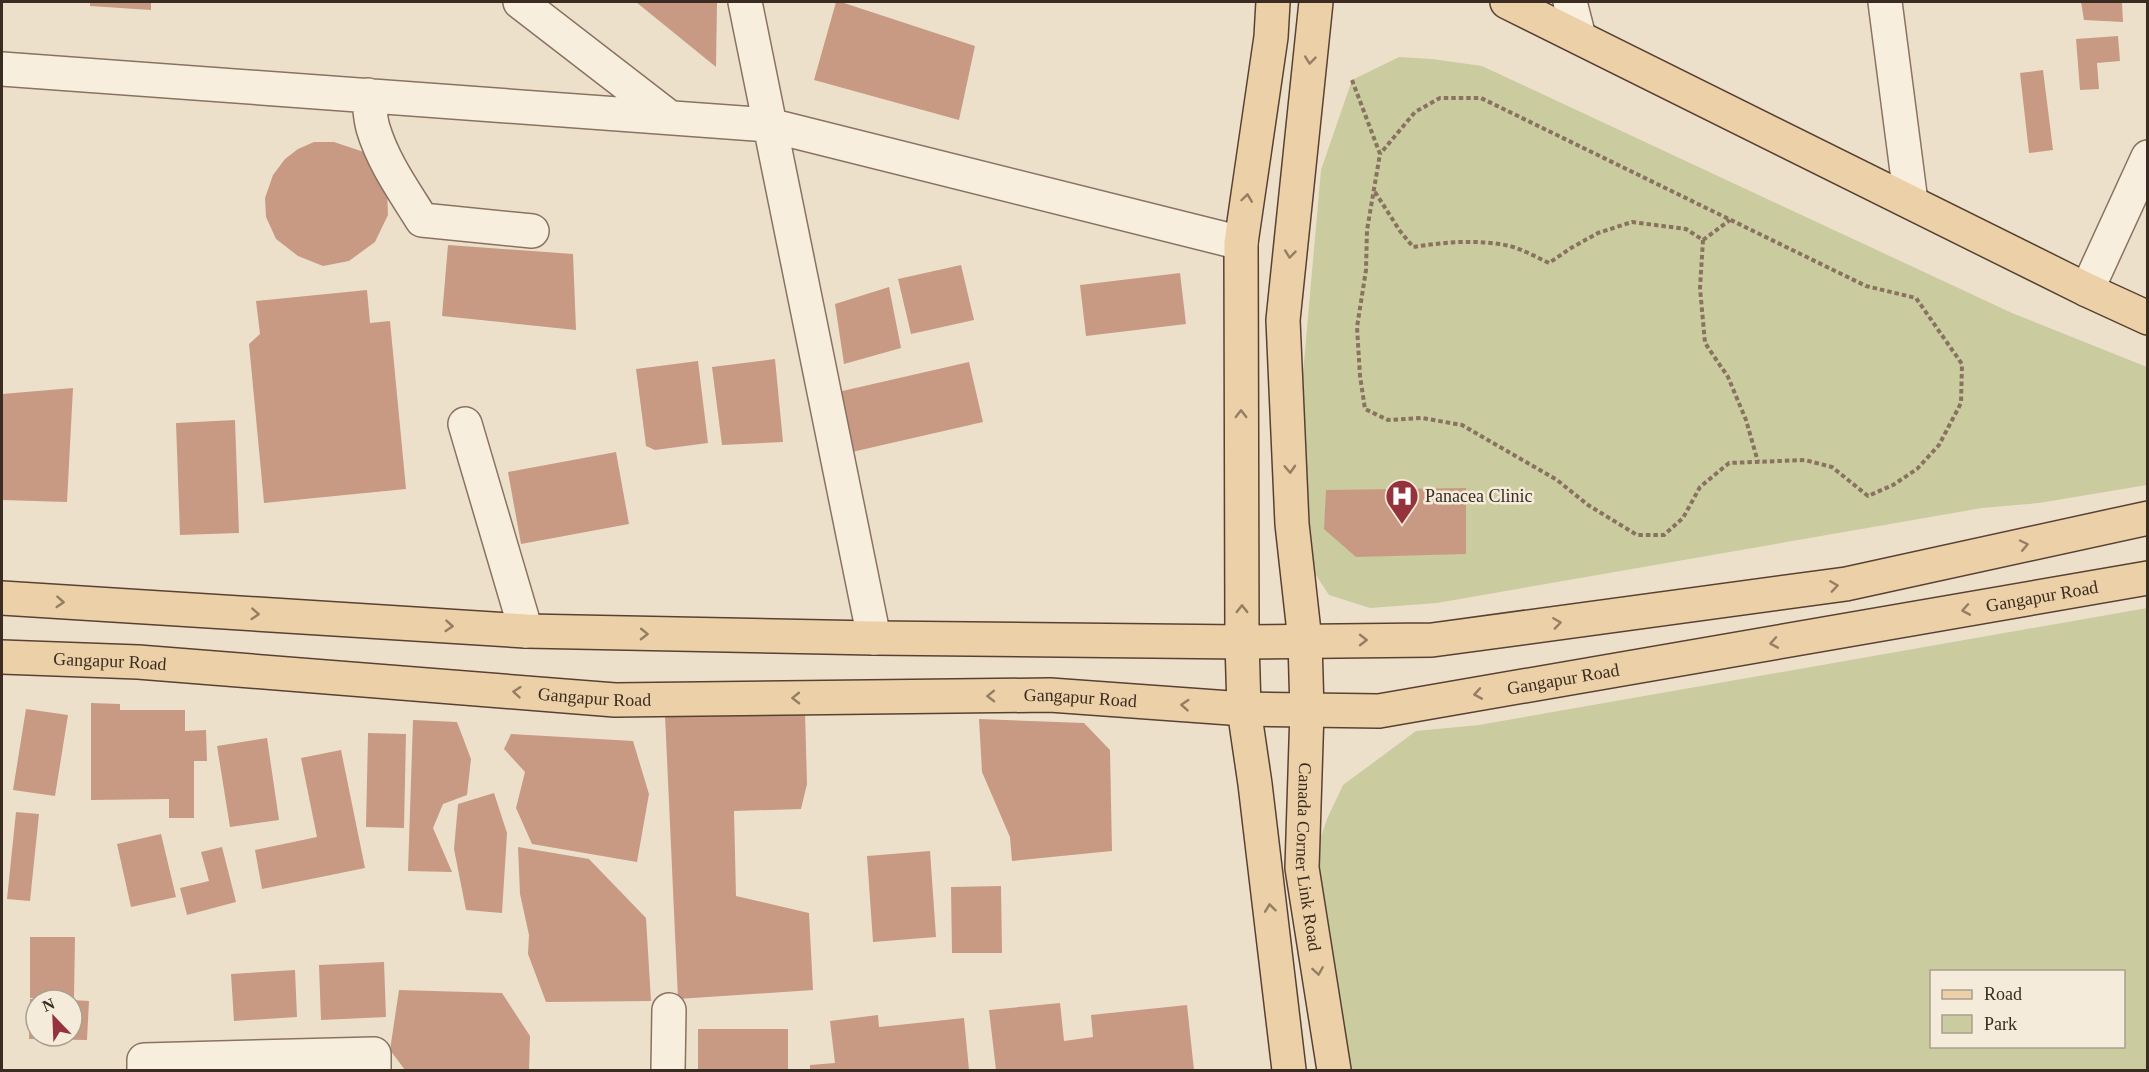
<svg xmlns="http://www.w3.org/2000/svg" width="2149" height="1072" viewBox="0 0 2149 1072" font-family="'Times New Roman',serif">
<rect width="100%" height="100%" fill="#ede0cb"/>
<path fill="#cacb9f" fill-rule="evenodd" d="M1399 57 1432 59 1482 66 2012 313 2147 367V485L2039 503 1982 508 1437 603 1370 608 1329 595 1302 554 1290 520 1321 170 1352 80Z
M2147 608V1070H1337L1314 857 1327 819 1343 785 1416 731 1479 725ZM1932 972H2124V1046H1932Z"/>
<path fill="#c89a83" d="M90 2H151V10L90 6Z
M636 2H717L716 67Z
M836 2H841L975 46 959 120 814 80Z
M2081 2H2122L2123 22 2084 20Z
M2118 36 2120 61 2097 63 2099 89 2080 90 2076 39Z
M2043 70 2053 150 2029 153 2020 73Z
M314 142H334L364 152 387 188 388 215 375 242 349 261 323 266 298 256 276 239 266 217 265 198 273 175 285 159 298 149Z
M448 245 573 254 576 330 442 316Z
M961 265 974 320 911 334 898 279Z
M1180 273 1186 324 1086 336 1080 285Z
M889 287 901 348 844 364 835 304Z
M367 290 370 323 390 321 406 489 264 503 249 344 260 334 256 301Z
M775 359 783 442 722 445 712 367Z
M698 361 708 443 655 450 646 446 636 369Z
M969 362 983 422 852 452 838 392Z
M73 388 67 502 2 500V394Z
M235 420 239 533 180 535 176 423Z
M616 452 629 524 521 544 508 472Z
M1466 488V554L1356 557 1324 529 1326 490Z
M91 703 120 704V710H185V731L206 730 207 761H194V818H169V799L91 800Z
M26 709 68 715 55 796 13 790Z
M805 711 807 784 801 809 734 811 736 896 809 913 813 990 678 999 665 715Z
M979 719 1084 723 1110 750 1112 851 1012 861 1010 837 982 772Z
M413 720 457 722 471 759 467 795 443 804 433 828 452 872 408 871Z
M368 733 406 734 404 828 366 827Z
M511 734 633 741 649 794 637 862 532 844 516 808 525 772 504 749Z
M267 738 279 820 230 827 217 746Z
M341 750 365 868 262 889 255 850 317 837 301 758Z
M494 793 507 833 502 913 466 910 454 849 458 804Z
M16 812 39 814 30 901 7 899Z
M161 834 176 897 131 907 117 844Z
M222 847 236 902 187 915 180 888 209 881 201 852Z
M518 847 589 859 646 918 651 1001 546 1002 528 954 529 935 520 894Z
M930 851 936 937 873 942 867 856Z
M1001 886 1002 953H952L951 887Z
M30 937H75L74 998H30Z
M384 962 386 1017 321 1020 319 965Z
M295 970 297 1017 234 1021 231 974Z
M399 990 502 993 530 1036 529 1070H405L390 1050Z
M30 999H36V1036H72V1000L89 1001 87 1040 29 1039Z
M1060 1003 1064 1041 1093 1037 1091 1015 1187 1005 1194 1070H996L989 1010Z
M878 1015 879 1027 964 1018 969 1070H810V1065L835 1063 830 1021Z
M698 1029H788V1070H698Z"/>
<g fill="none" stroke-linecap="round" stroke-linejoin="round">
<defs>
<path id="minor" d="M520 2 669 117
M745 2 874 638
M1570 2 1579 37
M1885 2 1911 202
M2 69 769 125 1241 243
M368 95C370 106 370 118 373 128 383 162 404 191 422 220L532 231
M2087 290 2148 157
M465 424 526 631
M144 1070V1060L374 1054V1070
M668 1070 669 1010"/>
<g id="major">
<path d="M1273 2 1271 37 1241 243 1242 642 1244 709 1255 784 1289 1070"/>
<path id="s1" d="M1316 2 1283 320 1292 524 1305 641 1307 711 1302 868 1334 1070"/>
<path d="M1507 2 2087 290 2148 318"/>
<path d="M2 598 526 631 874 638 1242 642 1432 640 1846 584 2148 518"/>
<path id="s2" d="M2 657 138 662 615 700 1050 695 1244 709 1379 711 2148 578"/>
</g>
</defs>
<use href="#minor" stroke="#897260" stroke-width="36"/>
<use href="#major" stroke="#584133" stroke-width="36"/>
<path stroke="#897260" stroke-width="4" stroke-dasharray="4.5 3" stroke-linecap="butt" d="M1352 80 1380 154 1367 230 1366 270 1357 327 1360 376 1365 409 1388 420 1422 418 1462 425 1557 480 1588 505 1637 535H1664L1683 518 1700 487 1729 463 1805 460 1832 467 1868 496 1893 485 1917 469 1939 445 1961 403 1962 364 1916 298 1866 286 1481 98H1440L1415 112 1380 154
M1375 192 1400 231 1413 247C1445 242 1478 239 1510 246 1524 250 1536 257 1549 263L1571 248 1598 233 1632 222 1686 229 1703 240
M1703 240 1700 288 1705 343 1728 377 1746 420 1758 462
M1703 240 1730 220"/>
<use href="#minor" stroke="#f8eede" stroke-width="33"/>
<use href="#major" stroke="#ecd0a7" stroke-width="33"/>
</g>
<defs><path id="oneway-chevron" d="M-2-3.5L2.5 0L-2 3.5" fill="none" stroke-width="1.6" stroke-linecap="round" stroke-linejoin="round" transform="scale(1.5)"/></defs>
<g stroke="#947e64">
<use href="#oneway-chevron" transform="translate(1310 60) rotate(96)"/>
<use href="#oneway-chevron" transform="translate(1247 198) rotate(-82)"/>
<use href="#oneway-chevron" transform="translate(1290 254) rotate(96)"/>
<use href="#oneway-chevron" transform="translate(1241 414) rotate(-90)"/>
<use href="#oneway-chevron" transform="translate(1290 469) rotate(87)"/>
<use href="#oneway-chevron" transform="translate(2024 545) rotate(-12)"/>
<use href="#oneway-chevron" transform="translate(1834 586) rotate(-8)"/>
<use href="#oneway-chevron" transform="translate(60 602) rotate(4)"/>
<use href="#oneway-chevron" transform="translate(1242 609) rotate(-90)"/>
<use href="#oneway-chevron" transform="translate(1966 610) rotate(170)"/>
<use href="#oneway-chevron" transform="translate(255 614) rotate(4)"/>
<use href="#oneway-chevron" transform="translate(1557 623) rotate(-8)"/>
<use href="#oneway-chevron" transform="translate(449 626) rotate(4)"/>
<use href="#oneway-chevron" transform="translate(644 634) rotate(1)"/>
<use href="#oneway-chevron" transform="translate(1363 640)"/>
<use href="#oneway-chevron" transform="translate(1774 643) rotate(170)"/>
<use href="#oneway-chevron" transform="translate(517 692) rotate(-175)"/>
<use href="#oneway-chevron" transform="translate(1478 694) rotate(170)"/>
<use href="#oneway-chevron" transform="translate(991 696) rotate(179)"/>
<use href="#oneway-chevron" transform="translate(796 698) rotate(179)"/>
<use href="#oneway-chevron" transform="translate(1185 705) rotate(-176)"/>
<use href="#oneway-chevron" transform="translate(1270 908) rotate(-97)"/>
<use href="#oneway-chevron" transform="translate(1318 971) rotate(81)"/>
</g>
<defs>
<symbol id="hospital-pin" viewBox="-11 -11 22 30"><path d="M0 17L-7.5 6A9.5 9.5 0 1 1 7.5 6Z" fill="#95333c" stroke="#f5ebda"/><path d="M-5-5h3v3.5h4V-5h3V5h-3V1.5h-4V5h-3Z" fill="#fff"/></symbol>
</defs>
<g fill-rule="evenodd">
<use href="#hospital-pin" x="1383" y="477" width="38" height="52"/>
</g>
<g text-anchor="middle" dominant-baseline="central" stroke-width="5" stroke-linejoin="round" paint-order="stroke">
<g font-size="18" fill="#3b2c22" stroke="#f5ebda" text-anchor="start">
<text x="1425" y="496">Panacea Clinic</text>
</g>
<g font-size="18" fill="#3b2c22" stroke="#f5ebda">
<text stroke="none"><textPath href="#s2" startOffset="2052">Gangapur Road</textPath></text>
<text stroke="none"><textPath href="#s2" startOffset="108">Gangapur Road</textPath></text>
<text stroke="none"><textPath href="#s2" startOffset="1566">Gangapur Road</textPath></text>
<text stroke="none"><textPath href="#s2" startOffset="594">Gangapur Road</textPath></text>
<text stroke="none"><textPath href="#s2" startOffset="1080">Gangapur Road</textPath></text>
<text stroke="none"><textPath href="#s1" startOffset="858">Canada Corner Link Road</textPath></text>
</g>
</g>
<rect width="2149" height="1072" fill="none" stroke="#3b2c22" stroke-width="6"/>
<rect x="1930" y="970" width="195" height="78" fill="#f5ebda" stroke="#ab9f90" stroke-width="1.5"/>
<rect x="1942" y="990" width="30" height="9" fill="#ecd0a7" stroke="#ab9f90" stroke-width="1.5"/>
<text x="1984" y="1000" font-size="18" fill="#3b2c22">Road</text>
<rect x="1942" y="1015" width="30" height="18" fill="#cacb9f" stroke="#ab9f90" stroke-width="1.5"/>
<text x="1984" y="1030" font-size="18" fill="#3b2c22">Park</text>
<g transform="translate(54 1018) rotate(337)"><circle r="28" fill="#f5ebda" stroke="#ab9f90" stroke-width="1.5"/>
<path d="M0-4.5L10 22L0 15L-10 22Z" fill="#95333c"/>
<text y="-9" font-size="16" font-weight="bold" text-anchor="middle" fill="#3b2c22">N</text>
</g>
</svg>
